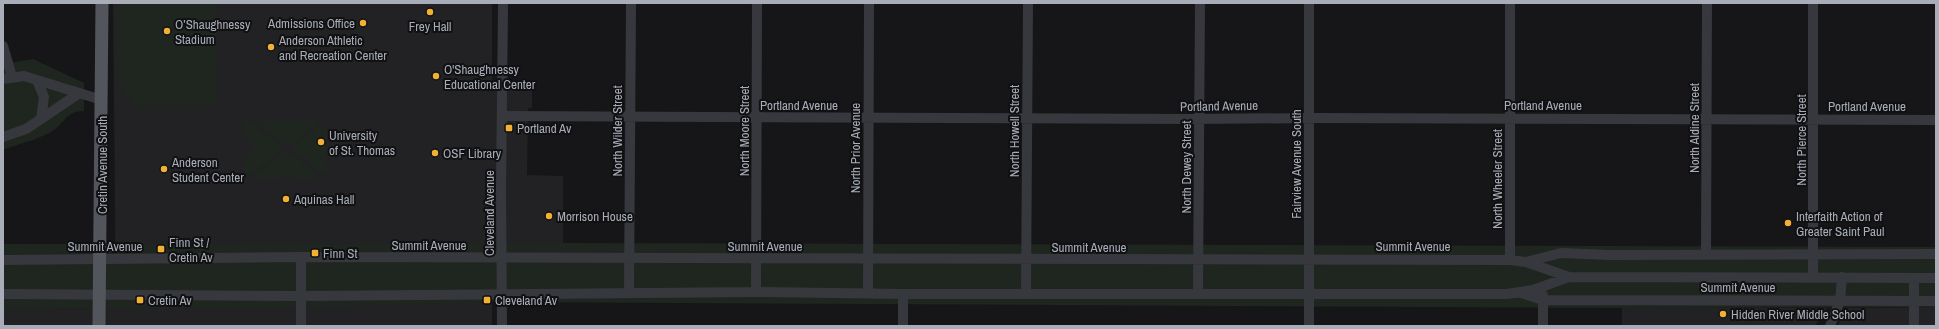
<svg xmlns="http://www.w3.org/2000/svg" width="1939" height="329" viewBox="0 0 1939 329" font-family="'Archivo Narrow',sans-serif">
<rect width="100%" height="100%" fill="#161618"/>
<path fill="#222225" d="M113 3H492V81H532V108H528L527 175 563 176V243H492V326H3V309L116 308Z
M1936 307V326H1838L1844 308Z
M1622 308H1827L1815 326H1622Z"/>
<path fill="#1e261f" d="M118 3H216L217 105 136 106 121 90V71L118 70Z
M33 59 84 83V111C64 112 65 124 51 132 37 140 18 144 3 150V64Z
M248 121 281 146V151L248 176 244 172V161L254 151V146L244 136V125Z
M255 121H319L320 122 291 144H284Z
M326 122V174L325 176 292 151 293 146Z
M283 153H290L321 178H290V176H284L283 178H250Z
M563 243 1936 247V307L1622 308 492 302 319 307 3 309V244Z"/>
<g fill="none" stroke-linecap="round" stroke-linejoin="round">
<path stroke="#37383d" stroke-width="10" d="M3 46 12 77
M3 79 24 76 37 80 44 97 41 119 26 129 3 137
M37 80 102 100
M503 116 1191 119 1319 118 1936 120
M41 119 78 94
M1706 254 1707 3
M3 260 301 257 1510 260 1526 262 1569 277 1936 278
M1510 260V3
M1526 262 1561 253 1610 255 1936 254
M1813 277V3
M629 292 631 3
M756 292 757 3
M1198 292 1200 3
M868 293 869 3
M1026 293 1028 3
M1521 293 1543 300 1936 301
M3 294 301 296 756 292 903 294H1507L1533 290 1569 277
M903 294V326
M1543 295V326
M301 326V257
M502 326 501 191 503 3
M1309 326V3
M1830 326 1840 301 1842 277
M1914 326V278"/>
<path stroke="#53555c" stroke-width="13" d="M99 326 102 3"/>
</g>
<g fill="#f2b134" stroke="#111113" stroke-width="1.5">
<circle cx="430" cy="12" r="4"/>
<circle cx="363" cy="23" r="4"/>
<circle cx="167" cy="31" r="4"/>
<circle cx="271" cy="47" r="4"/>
<circle cx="436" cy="76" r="4"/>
<rect x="505" y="124" width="8" height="8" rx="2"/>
<circle cx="321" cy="142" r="4"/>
<circle cx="435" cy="153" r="4"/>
<circle cx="164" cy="169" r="4"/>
<circle cx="286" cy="199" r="4"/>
<circle cx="549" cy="216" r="4"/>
<circle cx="1788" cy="223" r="4"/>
<rect x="157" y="245" width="8" height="8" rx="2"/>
<rect x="311" y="249" width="8" height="8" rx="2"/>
<rect x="136" y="296" width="8" height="8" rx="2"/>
<rect x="483" y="296" width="8" height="8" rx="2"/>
<circle cx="1723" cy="314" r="4"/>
</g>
<g text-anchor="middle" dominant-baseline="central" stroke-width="4" stroke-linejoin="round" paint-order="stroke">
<g font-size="13" fill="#a8adb8" stroke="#111113" text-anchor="start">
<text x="355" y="23" text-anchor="end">Admissions Office</text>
<text x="175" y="24">O’Shaughnessy<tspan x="175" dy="15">Stadium</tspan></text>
<text x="430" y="26" text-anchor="middle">Frey Hall</text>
<text x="279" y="40">Anderson Athletic<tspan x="279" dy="15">and Recreation Center</tspan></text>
<text x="444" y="69">O'Shaughnessy<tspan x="444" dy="15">Educational Center</tspan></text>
<text x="517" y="128">Portland Av</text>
<text x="329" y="135">University<tspan x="329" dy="15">of St. Thomas</tspan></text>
<text x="443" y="153">OSF Library</text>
<text x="172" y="162">Anderson<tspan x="172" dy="15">Student Center</tspan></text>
<text x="294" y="199">Aquinas Hall</text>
<text x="557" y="216">Morrison House</text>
<text x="1796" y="216">Interfaith Action of<tspan x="1796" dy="15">Greater Saint Paul</tspan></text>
<text x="169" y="242">Finn St /<tspan x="169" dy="15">Cretin Av</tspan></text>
<text x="323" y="253">Finn St</text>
<text x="148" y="300">Cretin Av</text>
<text x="495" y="300">Cleveland Av</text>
<text x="1731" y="314">Hidden River Middle School</text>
</g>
<g font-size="13" fill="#a8adb8" stroke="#111113">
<text x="799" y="105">Portland Avenue</text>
<text x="1543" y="105">Portland Avenue</text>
<text transform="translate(1219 106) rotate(-1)">Portland Avenue</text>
<text x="1867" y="106">Portland Avenue</text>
<text transform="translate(1694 128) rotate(-90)">North Aldine Street</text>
<text transform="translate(617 131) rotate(-90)">North Wilder Street</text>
<text transform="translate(744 131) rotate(-90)">North Moore Street</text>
<text transform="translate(1014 131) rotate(-90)">North Howell Street</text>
<text transform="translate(1801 140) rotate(-90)">North Pierce Street</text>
<text transform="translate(855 148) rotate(-90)">North Prior Avenue</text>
<text transform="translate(1296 164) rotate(-90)">Fairview Avenue South</text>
<text transform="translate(102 165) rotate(-90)">Cretin Avenue South</text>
<text transform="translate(1186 167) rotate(-90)">North Dewey Street</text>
<text transform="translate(1497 179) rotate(-90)">North Wheeler Street</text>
<text transform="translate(489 213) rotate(-90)">Cleveland Avenue</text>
<text x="429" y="245">Summit Avenue</text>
<text x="105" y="246">Summit Avenue</text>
<text x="765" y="246">Summit Avenue</text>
<text x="1413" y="246">Summit Avenue</text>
<text x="1089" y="247">Summit Avenue</text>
<text x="1738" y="287">Summit Avenue</text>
</g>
</g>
<rect width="1939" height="329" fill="none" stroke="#a8adb8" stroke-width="8"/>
</svg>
